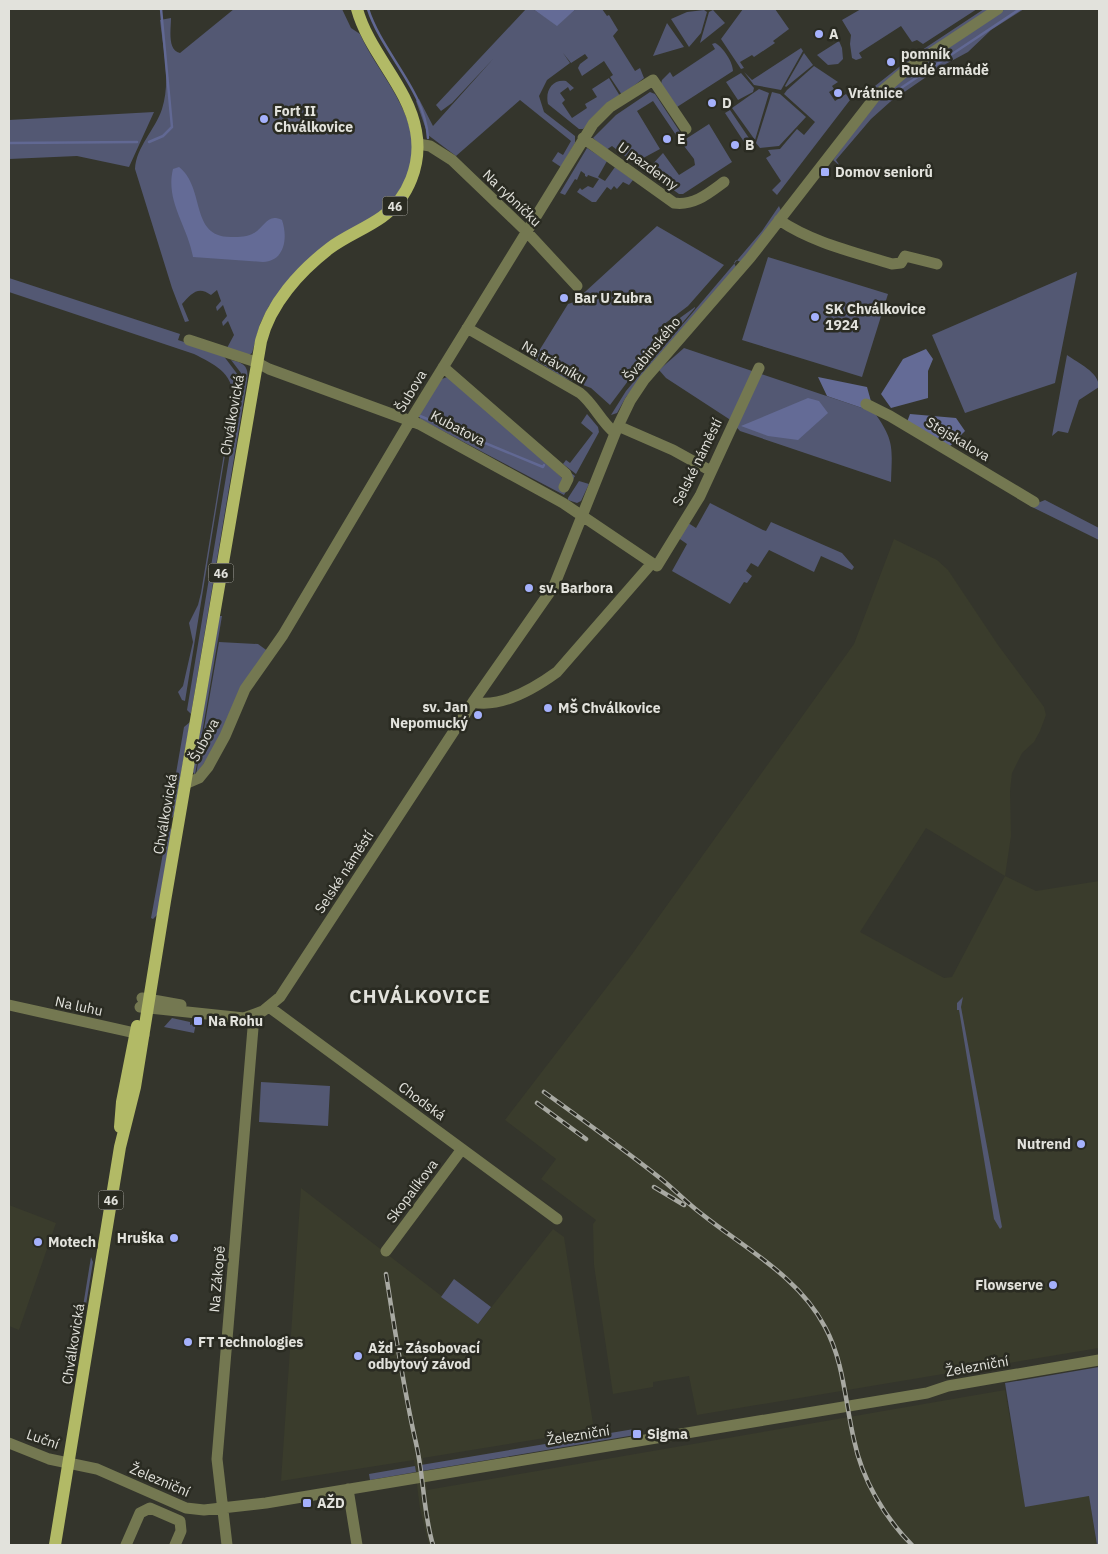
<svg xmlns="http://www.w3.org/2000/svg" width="1108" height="1554" viewBox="0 0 1108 1554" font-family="'IBM Plex Sans',sans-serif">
<rect width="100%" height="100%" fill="#34352c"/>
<path fill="#3a3c2c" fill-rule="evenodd" d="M894 539 937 560 948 570 998 645 1044 707 1046 715 1040 731 1034 742 1022 753 1012 773 1010 791 1011 836 1005 876 1036 891 1099 881V1348L697 1415 689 1376 653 1382V1387L613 1394 594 1265 593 1224 596 1220 541 1179 556 1159 505 1120 630 957 854 644ZM926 828 1005 876 952 977 944 978 860 932Z
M301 1188 478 1324 553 1229 564 1237 594 1430 423 1458 427 1490 1005 1390 1025 1506 1089 1496 1097 1545H429L420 1509 414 1460 281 1481Z
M9 1205 56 1223 19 1330 9 1326Z"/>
<path fill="#535873" d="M234 9H342L351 28 360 34C380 79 431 124 406 179 402 187 396 194 392 202L269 306 260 324 252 353 249 355 227 348 234 335 228 321 223 326 222 322 227 316 223 305 217 311 216 307 221 301 217 290 211 295C198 285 191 294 182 304L189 321 185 322 172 288 135 169C136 147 155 130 162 109 171 82 163 48 160 20L171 18C171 29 167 50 180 53Z
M526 9H533L557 25 576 9H602L607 16 609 15 618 30 613 36 635 71 640 68 644 78 622 95 610 77 613 75 604 61 582 76 578 68 580 64 588 58 585 54 571 63 563 53 570 63 547 80 539 96 544 112 575 136V143L561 167 552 161 558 152 563 155 571 141 520 100 456 156 428 135 416 101 419 99 433 126 494 58 452 103 441 111 436 105Z
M743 9H775L789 29 773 41 775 43 754 57 752 55 740 62 744 68 741 69 721 39Z
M861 9H977L923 44 917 40 912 42 901 26 859 53 862 58 856 60 852 58 850 44 851 35 842 20Z
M984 9H990L867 99 861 97 913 56Z
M1005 9H1024L991 30 968 52 942 66 890 102 871 119 836 160 840 166 833 160 870 109 907 74Z
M704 10 707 12 701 33 689 47 671 19 687 12Z
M713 10 725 23 700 43 709 12Z
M667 23 684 47 653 56Z
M839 41 842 48 843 59 838 64 828 65 817 55Z
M715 43C723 47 733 62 733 71L677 107 661 84 662 80 670 72 673 77 715 49 712 44Z
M801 48 803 51 781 90 754 85 744 72 752 80Z
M804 53 813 65 786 87 785 86Z
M814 66 838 82 832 86 834 89 829 92 835 101 846 94 850 100 777 195 772 190 781 181 766 158 771 155 768 150 780 149 797 129 804 135 815 122 784 94 787 90Z
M741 73 754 88 753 92 738 100 726 82Z
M609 78 620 96 583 129H579L548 104C545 91 552 79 566 81L574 88 570 91 568 87 560 93 565 100 562 103 572 118 587 108 585 104 597 97 592 89Z
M759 89 769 93 755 140 732 108Z
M650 92 655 94 682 135 678 138 653 101 637 111 660 149 634 163 612 146 606 150 593 138 616 115Z
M772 92 780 94 806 117 779 146 760 148 756 143Z
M730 110 753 144 750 151 725 113Z
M154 112 129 167 77 156 9 159V120Z
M709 124 732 162 683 194H679L650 173 648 169 663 153 679 175 695 165 694 159 681 142Z
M587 148 607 161 598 177 605 181 615 167 633 180 629 185 623 182 617 189 614 186 611 190 607 187 596 202H592L577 192 580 188 582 190 588 186 593 188 599 179 588 175 587 177 585 176V174L581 171 577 180 575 179 565 195 560 193Z
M779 206 781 211 741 262 736 260 734 263 736 267 626 397 617 413 611 415 626 391 762 231Z
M657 226 724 265 688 306 663 325 655 336 649 353 610 405 591 388 562 377 534 359 568 304 574 302Z
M768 257 888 294 862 377 742 340Z
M1077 272 1055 383 965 413 932 335Z
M9 278 180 334 178 340 223 355 238 375 185 701 182 700 178 692 183 686 193 642 189 623 198 605 201 593 233 399C234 373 214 364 194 354L9 292Z
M695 307V308L650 361 662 335 670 332 669 329 666 328Z
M684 348 874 412C895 441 892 448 891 482L740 431 729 419 666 378 659 370Z
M1067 355C1078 363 1099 372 1099 387L1079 400 1068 433 1058 431 1052 436Z
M231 360C245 363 249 367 247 381L191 714 187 710 241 387V373Z
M450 376 555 471 563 479 562 486 565 488 573 477 559 464 575 476 564 495 420 419 419 413 439 380Z
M587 414 598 427 599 432 576 474 563 464 566 460 570 463 593 433 581 423Z
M579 481 589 484 581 501 577 503 568 500V498Z
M1045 500 1099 528V540L1030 506Z
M710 503 763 530 766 531 771 522 842 553 854 567 852 570 821 556 814 572 769 550 758 567 751 563 746 571 752 576 747 583 744 582 730 604 672 571 687 544 677 537 685 521 696 528Z
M218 616H222L195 775 193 772Z
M219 642 258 644 269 652 213 750 196 775Z
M190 722 174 815 172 818 169 814 184 727Z
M168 826 172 830 157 915 153 919 151 918Z
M963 997 961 1007 1002 1227 1000 1229 994 1219 959 1010H957V1003Z
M172 1018 190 1022V1025L196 1023 194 1033 164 1027Z
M261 1082 330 1086 328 1126 259 1122Z
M91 1257 93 1262 77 1360 74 1362Z
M454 1279 491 1307 478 1324 441 1297Z
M1099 1367V1545H1097L1089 1496 1025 1507 1005 1383Z
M634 1429 635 1435 422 1471 421 1465Z
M415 1466 416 1472 370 1480 369 1474Z"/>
<path fill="#646b96" d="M533 9H576L557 26Z
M179 167C206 188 189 238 232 237 239 237 248 237 254 233 265 227 267 213 282 220 288 238 285 261 263 262L193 257C188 227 165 201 173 169Z
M926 349 933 359 928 371V398L891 408 881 394 903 359Z
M818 377 867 387 874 412 827 396Z
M808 398 819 401 828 413 798 440 768 436 741 426Z
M910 414 956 418 965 431 950 446 907 422Z"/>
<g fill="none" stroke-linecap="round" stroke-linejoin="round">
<path stroke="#616893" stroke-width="2.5" d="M368 9C382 53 425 90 428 138
M901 88 1020 9
M149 142 163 136 172 127 161 9
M9 143 137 142
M420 416 543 467 544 465"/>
<path stroke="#747851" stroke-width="11" d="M583 138 674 203C694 206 709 193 724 182
M418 144 430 146 452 160 526 231 577 286
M779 220C813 243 854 252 892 264L901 263 905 256 937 264
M467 328 580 393C594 404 601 422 615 433
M189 340 256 362 269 369 419 424 563 503 652 563 557 672C535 688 501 708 473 702
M443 367 566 474 568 479 564 487
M866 404 890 416 1034 502
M618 426 673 450 711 471
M657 566 700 496 759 368
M185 784 199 778 208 767 225 736 245 689 283 635 410 421 593 124 610 107 653 80 686 129
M142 998 181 1005
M9 1005 144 1035
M140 1007 244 1018 263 1011 280 997 473 702 554 586 618 426 630 401 644 380 750 258 875 97 909 68 998 9
M269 1007 557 1219
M386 1251 462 1149
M9 1443 49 1459 97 1469 186 1508 204 1510 266 1503 927 1393 948 1386 1099 1360
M348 1489 357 1545
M126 1545 140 1513 150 1508 180 1521 181 1531 175 1545
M227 1545 217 1459 254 1016"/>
<path stroke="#b2ba66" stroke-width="12" d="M120 1127 122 1102 137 1026
M55 1545 120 1147 135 1087 165 901 261 341C270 304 300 271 330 248 346 236 365 229 382 217 409 198 422 163 416 131 408 86 369 53 357 9"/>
<defs>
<path id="rail" d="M544 1092C583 1120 622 1148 660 1178 675 1190 688 1204 703 1215 746 1249 799 1277 825 1327 844 1362 845 1402 854 1440 862 1479 884 1517 912 1545
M537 1103 586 1139
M654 1187 684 1205
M386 1274C395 1330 403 1387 416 1443 424 1477 423 1512 433 1545"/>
</defs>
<use href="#rail" stroke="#a8a9a2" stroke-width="4.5"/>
<use href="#rail" stroke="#2a2b22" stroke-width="2.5" stroke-dasharray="8" stroke-linecap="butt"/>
</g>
<g fill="#a5b1fc" stroke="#2a2b22" stroke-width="2">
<circle cx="819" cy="34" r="5"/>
<circle cx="891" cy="62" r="5"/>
<circle cx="838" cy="93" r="5"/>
<circle cx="712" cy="103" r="5"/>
<circle cx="264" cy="119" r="5"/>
<circle cx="667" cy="139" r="5"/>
<circle cx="735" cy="145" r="5"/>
<rect x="820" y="167" width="10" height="10" rx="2.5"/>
<circle cx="564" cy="298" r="5"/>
<circle cx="815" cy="317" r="5"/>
<circle cx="529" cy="588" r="5"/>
<circle cx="548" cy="708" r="5"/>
<circle cx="478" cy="715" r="5"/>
<rect x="193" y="1016" width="10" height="10" rx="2.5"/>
<circle cx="1081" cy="1144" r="5"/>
<circle cx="174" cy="1238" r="5"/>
<circle cx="38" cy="1242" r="5"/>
<circle cx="1053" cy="1285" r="5"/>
<circle cx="188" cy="1342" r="5"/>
<circle cx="358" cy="1356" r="5"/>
<rect x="632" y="1429" width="10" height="10" rx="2.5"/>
<rect x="302" y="1498" width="10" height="10" rx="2.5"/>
</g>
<g text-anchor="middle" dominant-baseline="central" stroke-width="5" stroke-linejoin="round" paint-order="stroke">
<g fill="#2a2b22" stroke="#ababa4" stroke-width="1">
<rect x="382.5" y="196.5" width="25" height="19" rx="4"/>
<rect x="208.5" y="563.5" width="25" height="19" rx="4"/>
<rect x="98.5" y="1190.5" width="25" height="19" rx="4"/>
</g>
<g font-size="12" font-weight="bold" fill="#e2e2dc">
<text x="395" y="206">46</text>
<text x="221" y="573">46</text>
<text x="111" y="1200">46</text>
</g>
<g font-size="14" font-weight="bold" fill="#e2e2dc" stroke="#2a2b22" text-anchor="start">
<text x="829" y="34">A</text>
<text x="901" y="54">pomník<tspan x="901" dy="16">Rudé armádě</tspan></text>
<text x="848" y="93">Vrátnice</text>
<text x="722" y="103">D</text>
<text x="274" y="111">Fort II<tspan x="274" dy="16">Chválkovice</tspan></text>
<text x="677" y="139">E</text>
<text x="745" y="145">B</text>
<text x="835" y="172">Domov seniorů</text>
<text x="574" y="298">Bar U Zubra</text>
<text x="825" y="309">SK Chválkovice<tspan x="825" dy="16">1924</tspan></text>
<text x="539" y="588">sv. Barbora</text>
<text x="468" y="707" text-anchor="end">sv. Jan<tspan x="468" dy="16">Nepomucký</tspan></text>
<text x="558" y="708">MŠ Chválkovice</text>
<text x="208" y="1021">Na Rohu</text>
<text x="1071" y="1144" text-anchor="end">Nutrend</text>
<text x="164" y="1238" text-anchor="end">Hruška</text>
<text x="48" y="1242">Motech</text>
<text x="1043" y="1285" text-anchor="end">Flowserve</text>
<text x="198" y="1342">FT Technologies</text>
<text x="368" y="1348">Ažd - Zásobovací<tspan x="368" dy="16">odbytový závod</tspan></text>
<text x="647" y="1434">Sigma</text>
<text x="317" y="1503">AŽD</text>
</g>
<g font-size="14" fill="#e2e2dc" stroke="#2a2b22">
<text transform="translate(648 166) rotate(36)">U pazderny</text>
<text transform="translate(512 198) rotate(44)">Na rybníčku</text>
<text transform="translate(652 349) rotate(-50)">Švabinského</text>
<text transform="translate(554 362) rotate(30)">Na trávníku</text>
<text transform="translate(411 391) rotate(-59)">Šubova</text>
<text transform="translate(232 415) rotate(-80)">Chválkovická</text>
<text transform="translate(458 428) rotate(28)">Kubatova</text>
<text transform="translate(958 439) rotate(31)">Stejskalova</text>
<text transform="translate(697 462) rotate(-64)">Selské náměstí</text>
<text transform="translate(204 740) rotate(-62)">Šubova</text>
<text transform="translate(165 814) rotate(-80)">Chválkovická</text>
<text transform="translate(344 872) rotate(-57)">Selské náměstí</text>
<text transform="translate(79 1006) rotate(12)">Na luhu</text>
<text transform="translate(422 1101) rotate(36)">Chodská</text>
<text transform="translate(412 1191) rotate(-53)">Skopalíkova</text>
<text transform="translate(217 1279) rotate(-85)">Na Zákopě</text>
<text transform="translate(73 1344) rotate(-81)">Chválkovická</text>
<text transform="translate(977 1366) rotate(-10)">Železniční</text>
<text transform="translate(578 1435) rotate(-9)">Železniční</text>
<text transform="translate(43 1439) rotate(19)">Luční</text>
<text transform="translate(160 1480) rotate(23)">Železniční</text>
</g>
<g font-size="19" font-weight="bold" letter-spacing="1" fill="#e2e2dc" stroke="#2a2b22">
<text x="420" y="996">CHVÁLKOVICE</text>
</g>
</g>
<rect width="1108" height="1554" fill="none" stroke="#e2e2dc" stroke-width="20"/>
</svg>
